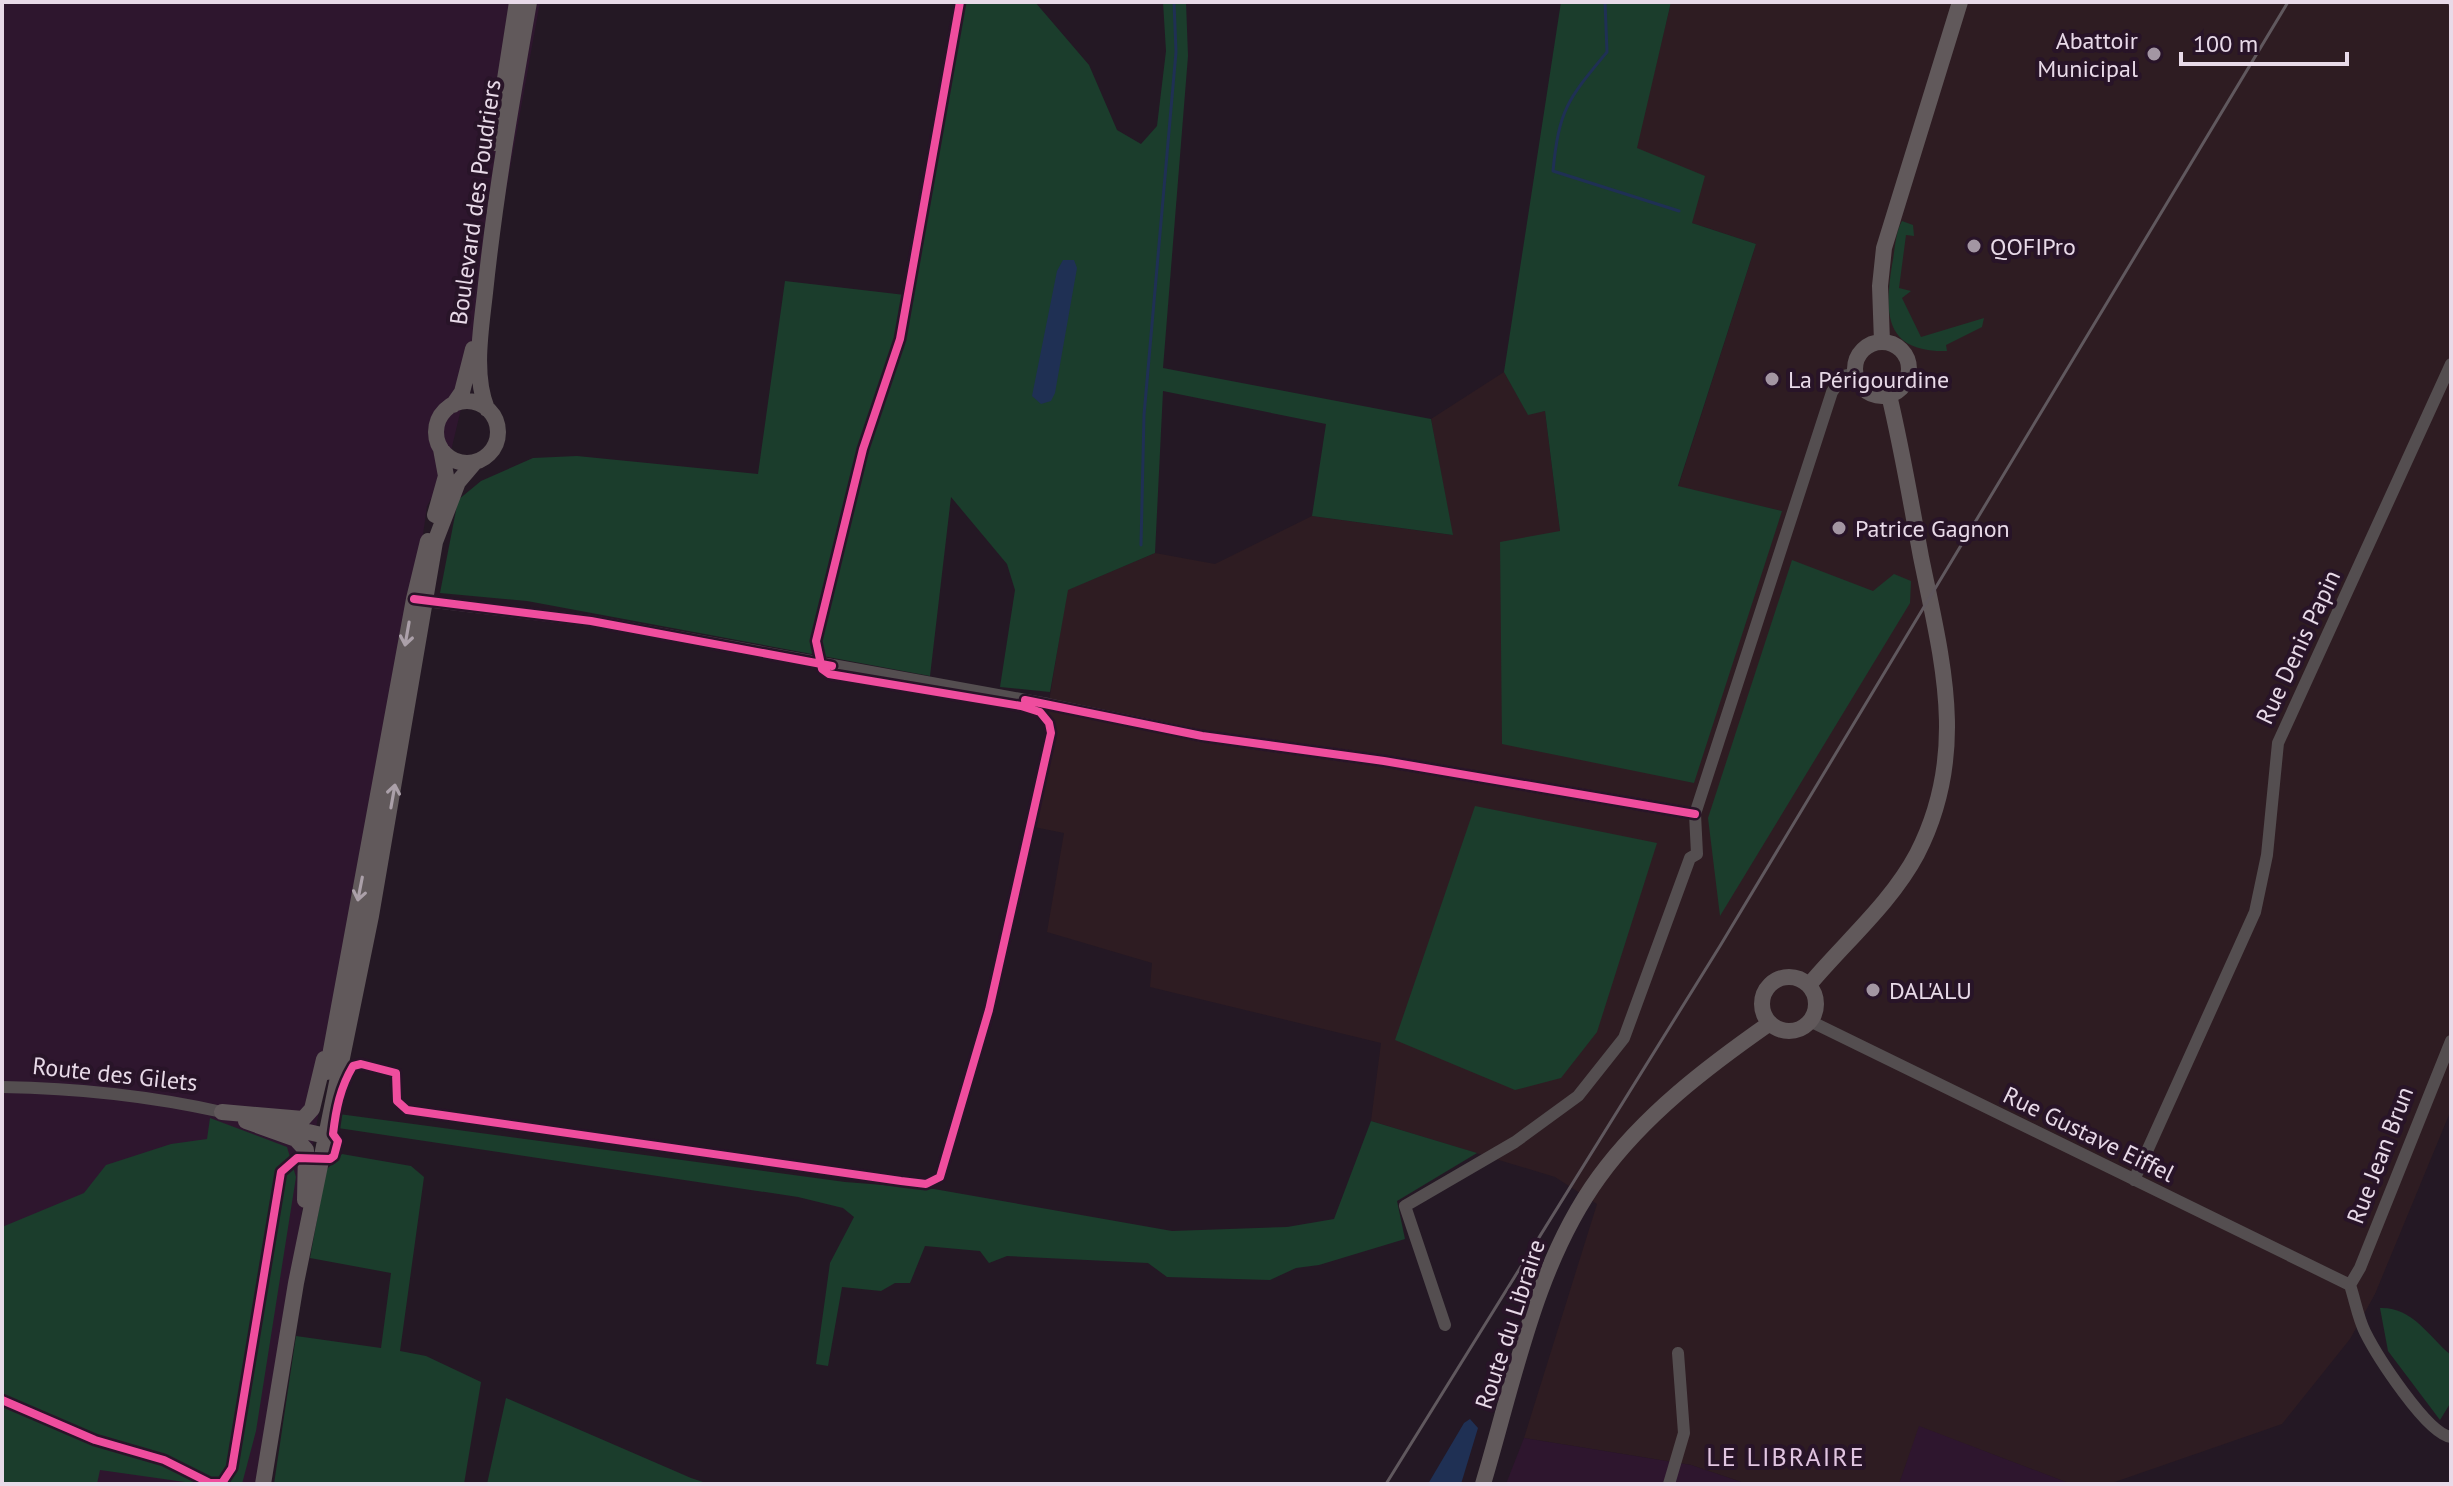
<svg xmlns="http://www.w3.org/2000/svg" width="2453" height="1486" viewBox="0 0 2453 1486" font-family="'PT Sans',sans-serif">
<rect width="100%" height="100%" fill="#241824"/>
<path fill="#2e1c22" d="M1671 2H2451V1110L2375 1294 2350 1339 2282 1424 2109 1484H2071L1920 1427 1899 1484H1747L1691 1465 1524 1438 1597 1204 1555 1177 1371 1121 1381 1043 1150 987 1152 963 1047 932 1064 833 1029 826 1067 590 1155 553 1215 564 1312 516 1452 535 1431 419 1504 372 1528 414 1545 411 1560 531 1782 511 1678 487 1756 244 1692 223 1636 148Z"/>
<path fill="#2e162e" d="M2 2H540L485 308 446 472 427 506 414 599 315 1133 257 1484H2Z
M1919 1426 2071 1484H1899Z
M1524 1438 1691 1465 1747 1484H1506Z"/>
<path fill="#1b3d2c" d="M955 2H1035L1089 65 1117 130 1141 144 1157 126 1166 51 1163 2H1186L1188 56 1163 368 1431 419 1453 535 1312 516 1326 424 1163 391 1155 553 1068 590 1050 692 1000 687 1015 590 1007 564 951 497 930 676 527 601 440 593 458 500 481 481 533 458 577 456 758 474 785 281 905 295Z
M1561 2H1671L1637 148 1705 176 1692 223 1756 244 1678 486 1782 511 1694 783 1502 744 1500 542 1560 531 1545 411 1528 415 1504 372Z
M1902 221 1913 225 1914 236 1906 235 1899 288 1911 291 1902 298 1921 337 1984 318 1982 327 1946 345 1947 351C1885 352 1884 315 1892 265 1895 251 1895 233 1902 221Z
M1792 560 1873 591 1894 574 1911 581 1910 603 1720 916 1708 818Z
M1475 806 1657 843 1597 1032 1561 1078 1515 1090 1395 1040Z
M339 1114 845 1182 934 1189 1172 1231 1287 1227 1334 1219 1371 1121 1477 1153 1397 1201 1405 1239 1319 1265 1296 1268 1270 1280 1167 1277 1148 1263 1007 1256 989 1263 980 1251 925 1246 910 1283H895L881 1291 842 1287 828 1366 816 1364 830 1263 854 1217 843 1208 798 1197 338 1128Z
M210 1118 287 1147 296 1177 256 1431 242 1484H199L100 1470 97 1484H2V1227L84 1193 106 1165 171 1144 207 1139Z
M342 1154 411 1166 424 1177 400 1351 426 1356 481 1382 464 1484H274L296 1336 381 1348 391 1273 310 1258 326 1170Z
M2380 1308C2413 1307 2428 1336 2451 1355V1402L2440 1420 2388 1351Z
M506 1398 691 1478 709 1484H487Z"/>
<path fill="#1f3054" d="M1063 260H1074L1077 268 1055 393 1051 401 1041 404 1032 396 1057 271Z
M1470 1419 1478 1428 1461 1484H1428L1464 1423Z"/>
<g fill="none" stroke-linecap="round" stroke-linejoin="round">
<path stroke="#1f3054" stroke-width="3" d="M1605 2 1607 52C1568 99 1559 109 1553 171L1679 211
M1141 545 1144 415 1176 52 1174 2"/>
<path stroke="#544e50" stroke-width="12" d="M417 600 591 621 1048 704 1202 736 1384 761 1695 814
M1810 1021 2350 1285
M2 1087C76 1088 150 1096 222 1112
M2134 1180 2255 912 2267 855 2278 743 2451 364
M2350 1285 2360 1268 2451 1041
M2350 1285C2355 1300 2358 1318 2365 1332 2377 1356 2427 1434 2451 1437
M1445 1325 1405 1206 1515 1142 1578 1096 1624 1038 1690 858 1697 854 1695 814 1832 392 1843 376 1856 373
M1669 1484 1684 1433 1678 1353"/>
<path stroke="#61595b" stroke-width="16" d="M495 143 517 2
M1882 342 1880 286 1884 248 1960 2
M1855 369a27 27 0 1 1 54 0a27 27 0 1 1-54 0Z
M436 432a31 31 0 1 1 62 0a31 31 0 1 1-62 0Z
M453 405 462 392 473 349
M487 409C473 374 481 330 485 293 495 196 512 99 529 2
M435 515 446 476 441 449
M1762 1004a27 27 0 1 1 54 0a27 27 0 1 1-54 0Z
M1809 985C1845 942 1891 903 1917 854 1969 753 1942 660 1921 557 1911 503 1902 449 1889 395
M327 1072 414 599 428 541
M222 1112 303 1119 312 1109 324 1059
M246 1121 296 1139 306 1150 305 1200
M282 1126 326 1136
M263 1484 296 1283 371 916 435 542 458 482 475 462
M1483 1484C1514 1381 1535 1265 1599 1177 1644 1115 1707 1067 1770 1023"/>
<path stroke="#60585e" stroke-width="3" d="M2449 2 2451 7
M1386 1484 1720 946 2288 2"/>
<defs>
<path id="cycleway" d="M414 599 591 621 832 666
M1025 700 1202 736 1384 761 1695 814
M2 1400 95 1440 164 1460 210 1483H222L232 1468 281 1172 297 1158 330 1159 334 1156 338 1141 333 1134C336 1109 340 1088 353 1066L361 1064 396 1073 397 1101 407 1110 901 1181 926 1184 940 1177 989 1010 1051 733 1049 723 1040 712 1021 706 829 674 822 669 816 641 863 449 900 339 960 2"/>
</defs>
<use href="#cycleway" stroke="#281428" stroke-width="13"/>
<use href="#cycleway" stroke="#ef4d9e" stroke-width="8"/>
</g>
<defs><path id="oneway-shaft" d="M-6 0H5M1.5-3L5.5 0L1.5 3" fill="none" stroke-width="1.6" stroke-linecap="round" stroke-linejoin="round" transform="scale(2)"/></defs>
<g stroke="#aba0a9">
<use href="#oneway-shaft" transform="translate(407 634) rotate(100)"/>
<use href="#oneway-shaft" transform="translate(393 796) rotate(-80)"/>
<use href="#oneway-shaft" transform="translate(360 889) rotate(101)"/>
</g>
<g fill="#a396a3" stroke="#281428" stroke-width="3">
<circle cx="2154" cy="54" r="8"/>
<circle cx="1974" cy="246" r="8"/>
<circle cx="1772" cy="379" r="8"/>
<circle cx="1839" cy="528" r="8"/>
<circle cx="1873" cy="990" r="8"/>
</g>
<g text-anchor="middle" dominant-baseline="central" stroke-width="8" stroke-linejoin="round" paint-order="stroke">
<g font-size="24" fill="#e8dae8" stroke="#281428" text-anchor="start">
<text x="2138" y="40" text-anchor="end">Abattoir<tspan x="2138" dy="28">Municipal</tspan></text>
<text x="1990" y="246">QOFIPro</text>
<text x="1788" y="379">La Périgourdine</text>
<text x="1855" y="528">Patrice Gagnon</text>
<text x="1889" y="990">DAL'ALU</text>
</g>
<g font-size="24" fill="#e8dae8" stroke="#281428">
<text transform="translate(475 202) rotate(-82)">Boulevard des Poudriers</text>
<text transform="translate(2298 647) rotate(-65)">Rue Denis Papin</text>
<text transform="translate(115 1074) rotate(6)">Route des Gilets</text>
<text transform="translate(2089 1134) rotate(26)">Rue Gustave Eiffel</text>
<text transform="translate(2380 1155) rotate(-69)">Rue Jean Brun</text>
<text transform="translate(1510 1324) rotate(-72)">Route du Libraire</text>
</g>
<g font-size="26" letter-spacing="2" fill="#e1c5e1" stroke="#281428">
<text x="1786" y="1456">LE LIBRAIRE</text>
</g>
</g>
<rect width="2453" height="1486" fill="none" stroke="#e8dae8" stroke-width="8"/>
<path d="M2181 52v12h166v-12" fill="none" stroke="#e8dae8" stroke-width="4"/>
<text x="2193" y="52" font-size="24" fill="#e8dae8" stroke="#281428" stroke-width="6" paint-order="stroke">100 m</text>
</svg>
